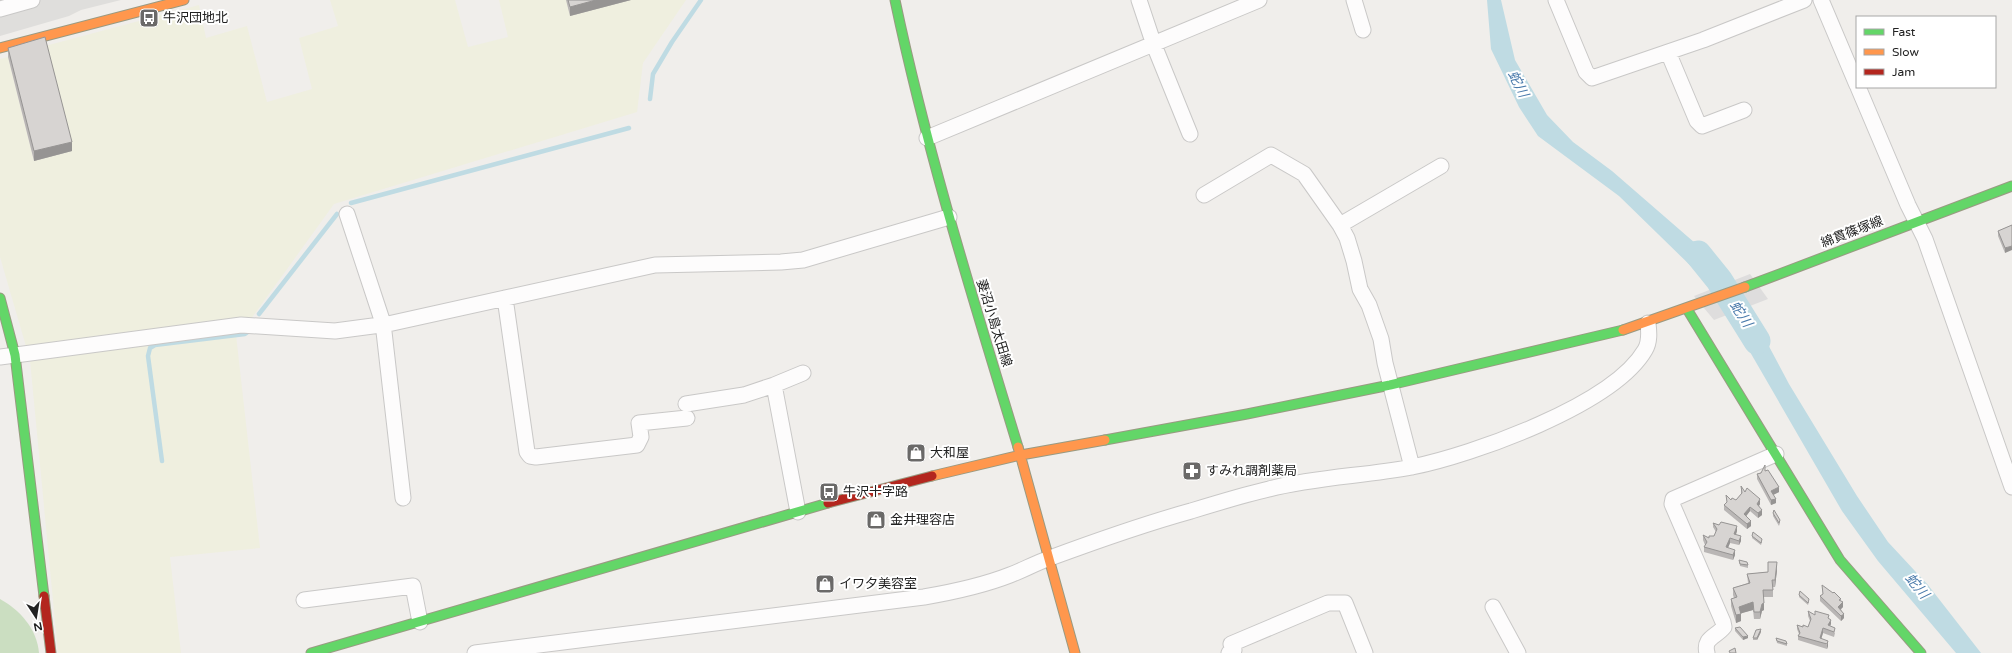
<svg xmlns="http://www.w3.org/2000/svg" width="2012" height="653" viewBox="0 0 2012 653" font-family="'Varela Round','Noto Sans JP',sans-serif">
<rect width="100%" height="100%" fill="#f0eeeb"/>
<path fill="#dfdedc" d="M0 0H121L81 10 69 16 0 36Z"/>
<path fill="#efefdf" d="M330 0H455L468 47 508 37 499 0H686L643 63 637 112 334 204 251 319 234 317 260 548 170 557 181 653H58L30 360 0 257V59L8 57 34 161 45 46 199 5 206 38 247 26 267 102 312 89 299 38 338 26Z"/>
<path fill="#cbdec1" d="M0 599C20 610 37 629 39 653H0Z"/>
<path fill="#bfdbe3" d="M1487 0H1501L1515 60 1547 115 1573 142 1612 171 1695 243 1726 280 1709 287 1698 273 1619 196 1538 136 1519 107 1491 49Z
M1748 307 1789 384 1857 496 1888 542 1928 585 1981 653H1956L1878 561 1842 511 1728 314Z"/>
<path fill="#dedddd" d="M1750 274 1768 299 1714 320 1694 296Z"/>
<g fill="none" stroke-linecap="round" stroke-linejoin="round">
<path stroke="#bfdbe3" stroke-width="4.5" d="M650 99 653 74 672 42 701 0
M351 203 629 128
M259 314 337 214
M162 461 148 356 150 348 155 345 245 334 248 332"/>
<path stroke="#bfdbe3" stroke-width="27" d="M1698 254 1719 280 1757 341"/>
<defs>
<path id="street" d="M1139 0 1154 45 1190 134
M1354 0 1363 30
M1556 0 1586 72 1592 78 1703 40 1804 0
M1821 0 1857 85
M0 9 32 0
M1668 52 1697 121 1702 126 1744 110
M1858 87 1908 205 1925 239 2012 487
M927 138 1259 0
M1204 195 1271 155 1304 174 1340 225 1347 238 1354 261 1360 289 1369 305 1381 339 1385 363 1412 467
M347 214 383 323 403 498
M1340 225 1441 166
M505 298 527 452 530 456 536 457 637 445 641 437 639 423 687 418
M0 357 241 325 335 331 388 324 655 265 781 262 803 260 949 217
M774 385 798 512
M686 404 744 395 774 385 803 373
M304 600 413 586 420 622
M1493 607 1518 653
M475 653 924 597C953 592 982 586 1010 575 1023 570 1036 563 1050 558 1096 541 1144 524 1191 511 1217 503 1243 495 1269 489 1315 477 1365 476 1412 467 1472 455 1613 405 1645 350 1650 342 1649 332 1648 323
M1229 653 1234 650 1231 644 1328 603H1345L1365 653
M1707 653C1703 638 1716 637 1724 627L1723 622 1672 504 1673 499 1776 454"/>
<path id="fast" d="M895 0C927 152 973 299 1018 447
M1745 287 2012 186
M0 298 15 355 44 596
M1687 309 1840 560 1921 653
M1105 440 1247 414 1390 385 1623 330
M311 653 828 503"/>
<path id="slow" d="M0 48 184 0
M1623 330 1745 287
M1018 447 1075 653
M932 476 1021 455 1105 440"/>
<path id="jam" d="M828 503 932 476
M44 596 51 653"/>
</defs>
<use href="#street" stroke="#c9c8c7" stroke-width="17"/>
<use href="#fast" stroke="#999a82" stroke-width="11"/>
<use href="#slow" stroke="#999a82" stroke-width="11"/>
<use href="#jam" stroke="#999a82" stroke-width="11"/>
<use href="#street" stroke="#fdfcfc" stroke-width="15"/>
<use href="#fast" stroke="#63d668" stroke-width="9"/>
<use href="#slow" stroke="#ff974d" stroke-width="9"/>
<use href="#jam" stroke="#b3261e" stroke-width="9"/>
</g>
<path fill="#b9b6b5" d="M566 0H631L570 16Z
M8 48 72 151 34 161 8 57Z
M2012 225 2005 253 1998 236V231Z
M1765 471 1779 492 1773 495 1776 503 1771 505 1757 479V474Z
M1741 486 1745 492 1760 504 1759 506 1762 515 1758 518 1750 511 1746 516 1751 526 1747 529 1724 510V505L1727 502 1726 495 1731 500H1736L1741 494Z
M1773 513 1780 523 1779 526 1773 516Z
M1713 523 1737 531 1736 535 1741 541 1739 545 1730 543 1728 548 1735 555 1733 560 1704 552V547L1705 545 1703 540V535L1709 538 1714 536 1716 532 1713 527Z
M1753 532 1762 542 1761 545 1752 538Z
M1739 560 1748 565V568L1740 566Z
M1777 570 1775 587H1773V597H1763L1764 610 1762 611 1760 619H1754L1753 610 1741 613V621L1736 623 1731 606V599L1734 598 1733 595V588L1748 583 1747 574 1768 572Z
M1822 585 1841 601 1843 607 1841 609 1844 618 1841 621 1820 601V596L1823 594Z
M1799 595 1809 602 1808 605 1799 597Z
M1808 611 1815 615 1829 619 1831 624 1830 626 1835 633 1834 637 1823 633 1821 639 1828 646 1827 649 1798 640V636L1799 634 1797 629V625L1803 627H1808L1810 621 1808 616Z
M1735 628 1748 638 1743 640 1735 631Z
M1761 632 1757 640H1753V638Z
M1776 638 1787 644V646L1777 643Z"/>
<path fill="#969493" d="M596 0H631L570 16V7Z
M72 142V151L34 161V151Z
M2012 246V250L2005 253V248Z
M1779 487V492L1771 496V491Z
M1760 499V504L1757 509V504Z
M1776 499V503L1771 505V500Z
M1750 507V511L1744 519V514Z
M1762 510V515L1758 518V513Z
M1751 521V526L1747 529V524Z
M1737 526V531L1734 539V534Z
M1741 536V541L1739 545V541Z
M1730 538V543L1726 552V547Z
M1735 550V555L1733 560V555Z
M1777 562V570L1775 587V580Z
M1753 602V610L1739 614V607Z
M1843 602V607L1838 612V607Z
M1764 603V610L1762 611 1760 619V612L1762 604Z
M1741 614V621L1736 623V615Z
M1844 614V618L1841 621V616Z
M1831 620V624L1828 630V625Z
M1823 628V633L1820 643V638Z
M1761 629V632L1757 640V638Z
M1748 636V638L1743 640V637Z
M1828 641V646L1827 649V644Z"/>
<path fill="#d7d4d2" stroke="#969493" d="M568 0H596L570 7Z
M45 37 72 142 34 151 8 48Z
M2012 225V246L2005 248 1998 231Z
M1765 465V471L1768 470 1779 487 1771 491 1776 499 1771 500 1757 474 1761 473Z
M1741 486 1745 492 1747 488 1760 499 1757 504 1762 510 1758 513 1750 507 1744 514 1751 521 1747 524 1724 505 1727 502 1726 495 1731 500 1732 498 1736 500 1742 493Z
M1774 510 1780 520 1779 523 1773 513Z
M1721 522 1737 526 1734 534 1741 536 1739 541 1730 538 1726 547 1735 550 1733 555 1704 547 1707 542 1703 535 1709 538V536H1714L1717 529 1713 523 1719 525Z
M1753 532 1762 539 1761 543 1752 536Z
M1739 560 1747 562 1748 565 1740 564Z
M1768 562H1777L1775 580H1772L1773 590H1763L1764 603 1762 604 1760 612H1754L1753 602 1739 607 1741 614 1736 615 1731 599 1737 597 1733 588 1750 583 1747 574 1768 572Z
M1822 585 1833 593 1834 592 1841 599 1839 600 1843 602 1838 607 1844 614 1841 616 1820 596 1823 594Z
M1800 591 1809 599 1808 603 1799 595Z
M1808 611 1815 615V611L1829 615 1828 618 1831 620 1828 625 1835 628 1834 632 1823 628 1820 638 1828 641 1827 644 1798 636 1800 633 1797 625 1803 627V625L1808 627 1811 619Z
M1740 627 1748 636 1743 637 1735 628Z
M1761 629 1757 638H1753L1756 630Z
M1776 638 1786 641 1787 644 1777 641Z
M1735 648 1736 653H1730L1729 651Z"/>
<defs>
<symbol id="bus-square" viewBox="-11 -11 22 22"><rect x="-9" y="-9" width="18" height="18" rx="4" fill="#6a6968" stroke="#fff"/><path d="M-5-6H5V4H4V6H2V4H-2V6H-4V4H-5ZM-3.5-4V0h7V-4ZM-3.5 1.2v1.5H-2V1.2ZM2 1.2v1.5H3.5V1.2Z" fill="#fff"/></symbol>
<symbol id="shop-square" viewBox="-11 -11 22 22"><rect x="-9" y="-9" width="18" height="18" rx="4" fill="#6a6968" stroke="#fff"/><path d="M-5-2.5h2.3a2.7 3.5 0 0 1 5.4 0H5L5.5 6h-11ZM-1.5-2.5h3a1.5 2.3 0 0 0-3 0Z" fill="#fff"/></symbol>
<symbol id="pharmacy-square" viewBox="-11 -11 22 22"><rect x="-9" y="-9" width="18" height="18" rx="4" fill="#6a6968" stroke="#fff"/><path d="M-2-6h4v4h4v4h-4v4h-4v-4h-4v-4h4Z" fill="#fff"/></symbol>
</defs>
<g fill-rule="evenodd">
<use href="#bus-square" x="138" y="7" width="22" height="22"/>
<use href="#shop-square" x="905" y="442" width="22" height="22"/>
<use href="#pharmacy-square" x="1181" y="460" width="22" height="22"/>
<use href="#bus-square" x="818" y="481" width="22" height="22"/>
<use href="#shop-square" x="865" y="509" width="22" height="22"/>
<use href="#shop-square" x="814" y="573" width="22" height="22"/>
</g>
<g text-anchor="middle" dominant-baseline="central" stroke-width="4" stroke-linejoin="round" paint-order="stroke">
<g font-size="13" fill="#222" stroke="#fff" text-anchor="start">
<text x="163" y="18">牛沢団地北</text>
<text x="930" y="453">大和屋</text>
<text x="1206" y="471">すみれ調剤薬局</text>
<text x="843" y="492">牛沢十字路</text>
<text x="890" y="520">金井理容店</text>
<text x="839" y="584">イワ夕美容室</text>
</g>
<g font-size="13" fill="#222" stroke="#fff">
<text transform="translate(1852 232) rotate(-21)">綿貫篠塚線</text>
<text transform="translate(994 323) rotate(73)">妻沼小島太田線</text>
</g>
<g font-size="14" font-style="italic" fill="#4a7aab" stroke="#fff">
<text transform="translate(1518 84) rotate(63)">蛇川</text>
<text transform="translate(1741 314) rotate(57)">蛇川</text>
<text transform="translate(1917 586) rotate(50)">蛇川</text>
</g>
</g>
<rect x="1856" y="16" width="140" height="72" fill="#ffffff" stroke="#a7a7a7"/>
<rect x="1864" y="29" width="20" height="6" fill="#63d668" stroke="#a7a7a7"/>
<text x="1892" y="36" font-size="12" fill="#222222">Fast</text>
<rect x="1864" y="49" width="20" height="6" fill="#ff974d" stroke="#a7a7a7"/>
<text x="1892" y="56" font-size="12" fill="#222222">Slow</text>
<rect x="1864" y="69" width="20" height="6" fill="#b3261e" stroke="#a7a7a7"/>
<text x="1892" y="76" font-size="12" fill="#222222">Jam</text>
<g transform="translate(36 617) rotate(168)" stroke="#ffffff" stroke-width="3" paint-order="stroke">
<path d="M0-3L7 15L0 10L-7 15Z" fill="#222222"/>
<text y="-6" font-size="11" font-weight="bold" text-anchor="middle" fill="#222222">N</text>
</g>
</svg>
